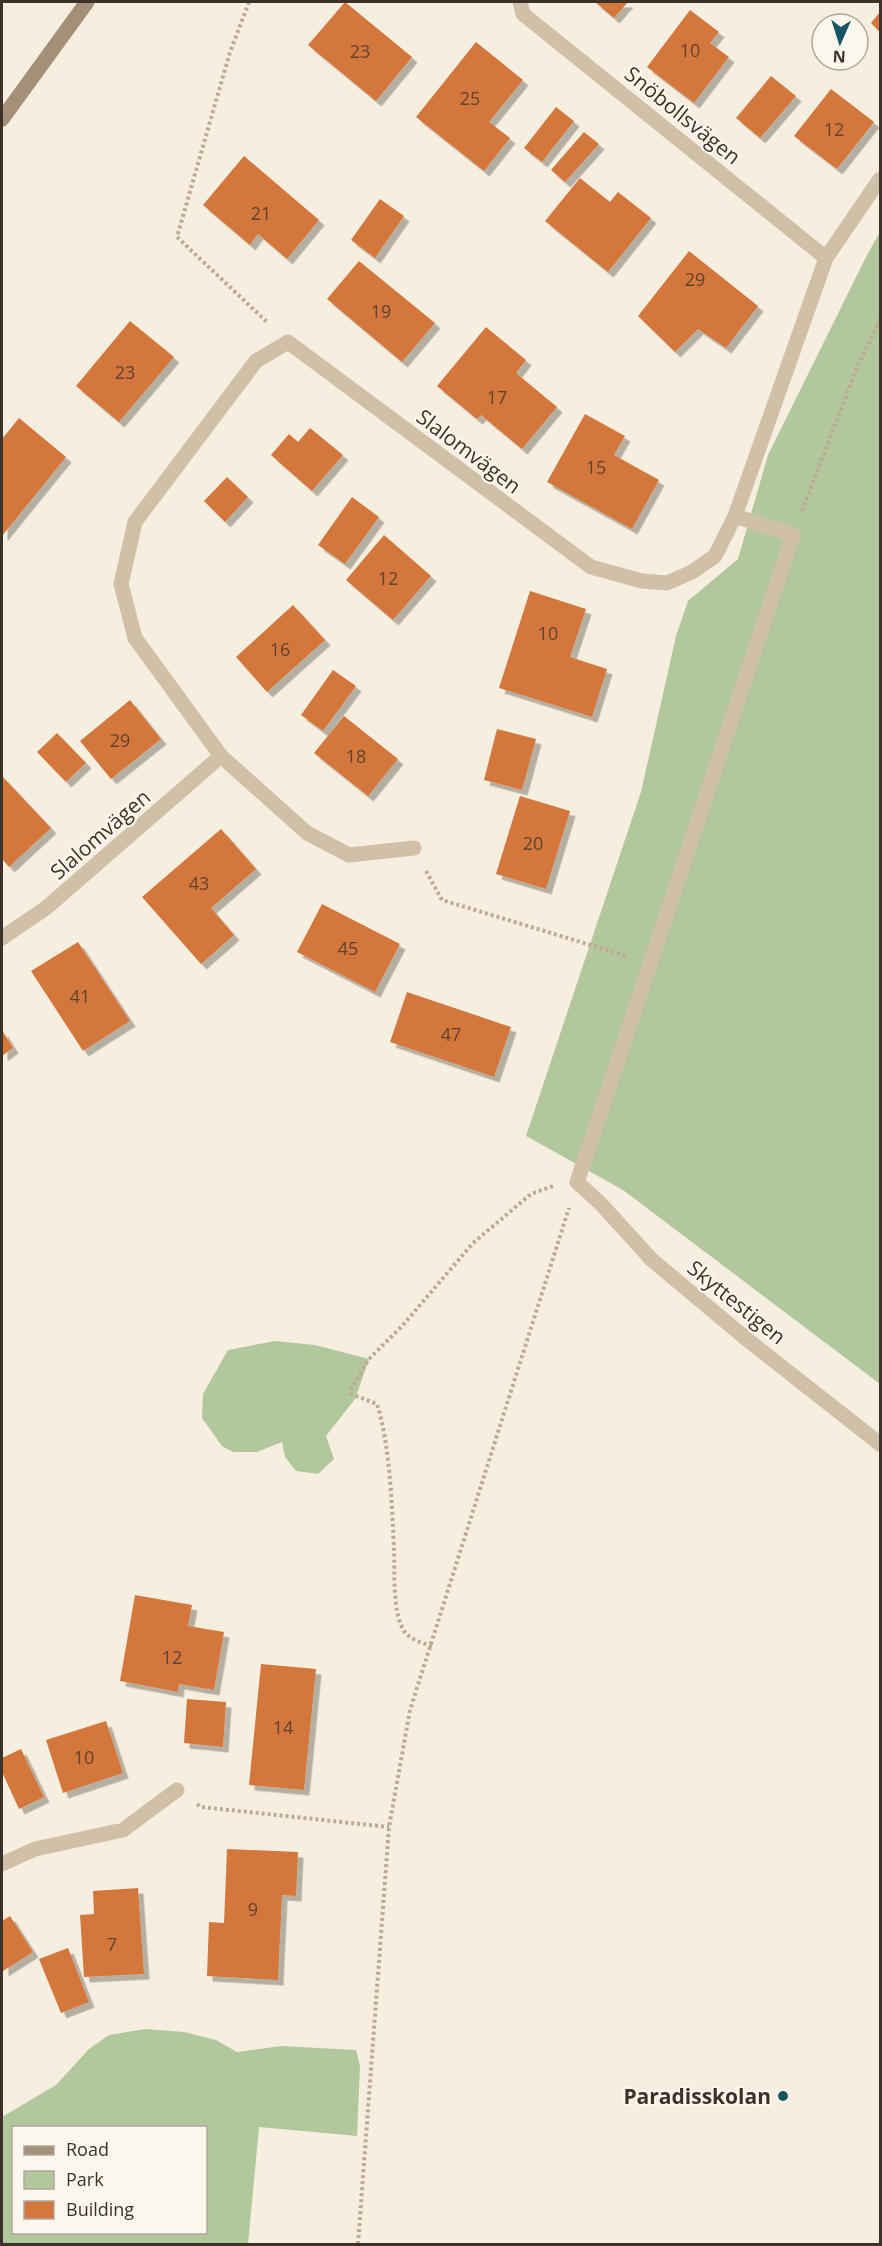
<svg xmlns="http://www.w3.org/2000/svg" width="882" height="2246" viewBox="0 0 882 2246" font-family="'Open Sans',sans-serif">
<defs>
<filter id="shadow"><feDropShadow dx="5.5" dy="5.5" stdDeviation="0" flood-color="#0004"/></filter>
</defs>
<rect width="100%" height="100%" fill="#f6eede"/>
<path fill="#b2c79c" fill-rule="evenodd" d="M880 232V1384L623 1190 526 1136 641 792 676 636 688 601 738 559 768 455 867 255Z
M275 1341 315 1345 369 1359 355 1399 326 1436 334 1459 318 1474 296 1471 285 1457 282 1442 257 1452H233L222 1446 202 1418 203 1394 228 1350Z
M145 2029 184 2032 216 2040 237 2052 281 2046 356 2050 360 2066 357 2136 259 2127 248 2244H2V2117L56 2085 89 2049 109 2035ZM14 2128H206V2232H14Z"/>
<path fill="#d4773e" filter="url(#shadow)" d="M345 2 412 57 376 101 308 45Z
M595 2H628L614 18Z
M690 10 719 32 710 43 729 57 694 103 647 67Z
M880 12V32L871 23Z
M476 42 523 80 489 122 510 138 484 171 416 117Z
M771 76 796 96 760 138 736 118Z
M831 89 874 122 837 169 794 136Z
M556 107 574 121 542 162 524 148Z
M584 132 599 144 565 182 551 170Z
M244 156 319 220 287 259 258 234 250 245 203 205Z
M580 178 610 202 618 192 651 218 608 272 545 221Z
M380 199 404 216 375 258 351 240Z
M689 251 758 306 726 348 698 329 675 352 638 316Z
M359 261 435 323 402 362 327 299Z
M130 321 174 357 119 422 76 386Z
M486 327 526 360 516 373 557 407 522 449 481 415 477 419 437 386Z
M585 414 625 436 614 455 659 480 632 529 547 482Z
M19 418 66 457 2 536V439Z
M310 428 343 455 312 491 271 455 289 434 298 442Z
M227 477 248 497 225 522 204 501Z
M352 497 379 517 345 564 318 545Z
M384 535 431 576 393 620 346 580Z
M530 591 586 609 570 657 607 669 592 717 499 688Z
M293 605 325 640 267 692 236 657Z
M333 670 356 686 323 731 301 715Z
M130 700 161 739 111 779 80 741Z
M344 716 398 759 368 796 314 753Z
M497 729 536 739 522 790 484 780Z
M57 733 86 763 66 782 37 752Z
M2 776 51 828 9 867 2 859Z
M520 796 570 811 546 889 496 874Z
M221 829 256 869 211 908 234 935 201 964 142 897Z
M322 904 400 944 375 992 297 952Z
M78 942 130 1021 83 1051 31 971Z
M407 992 511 1027 494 1077 390 1042Z
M2 1030 13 1048 2 1056Z
M135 1595 192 1605 188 1626 224 1632 214 1690 179 1684 178 1692 120 1681Z
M261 1664 316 1669 304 1790 249 1785Z
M187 1699 226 1702 223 1747 184 1743Z
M106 1721 123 1773 63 1793 46 1740Z
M21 1749 44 1797 19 1809 2 1772V1758Z
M227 1849 298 1852 296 1896 282 1895 278 1980 207 1976 209 1922 224 1923Z
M138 1888 144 1974 84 1977 80 1915 94 1914 93 1891Z
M10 1916 33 1952 3 1971 2 1921Z
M68 1948 89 2002 61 2013 39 1959Z"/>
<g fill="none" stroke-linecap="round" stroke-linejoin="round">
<path stroke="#bcaa92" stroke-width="4" stroke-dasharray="3 3" stroke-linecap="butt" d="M249 2 230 52 177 237 268 323
M802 511 858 365 880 320
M426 871 442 900 627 956
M432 1646C422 1643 411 1640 404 1631 392 1612 395 1573 394 1550 392 1506 390 1445 377 1404L351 1394V1389L369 1359 403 1325 473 1243 531 1194 553 1186
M197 1804 201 1807 389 1827
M358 2244 389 1827 410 1710 569 1208"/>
<path stroke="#d0c0a8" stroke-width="15" d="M520 2 523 14 826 258
M735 516 793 535 577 1182 601 1204 652 1260 749 1341 880 1444
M414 848 349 855 307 833 221 756 135 638 121 584 135 522 256 361 288 342 591 567 642 581 667 583 692 572 715 556 735 516 826 258 880 179
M2 938 46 908 221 756
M2 1864 35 1849 123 1830 177 1790"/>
<path stroke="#a48f79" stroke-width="15" d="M2 119 87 2"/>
</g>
<circle fill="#195463" stroke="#fcf7ec" stroke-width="2" cx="783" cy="2096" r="6"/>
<g text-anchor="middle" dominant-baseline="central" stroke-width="4.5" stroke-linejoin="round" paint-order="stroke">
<g font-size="18" fill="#62432e">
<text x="690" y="50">10</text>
<text x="360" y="51">23</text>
<text x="470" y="98">25</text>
<text x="834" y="129">12</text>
<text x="261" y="213">21</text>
<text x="695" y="279">29</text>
<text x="381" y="311">19</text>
<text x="125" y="372">23</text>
<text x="497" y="397">17</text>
<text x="596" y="467">15</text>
<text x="388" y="578">12</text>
<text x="548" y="633">10</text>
<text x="280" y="649">16</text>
<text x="120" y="740">29</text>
<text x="356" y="756">18</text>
<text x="533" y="843">20</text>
<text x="199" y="883">43</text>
<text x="348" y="948">45</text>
<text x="80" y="996">41</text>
<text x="451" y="1034">47</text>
<text x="172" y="1657">12</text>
<text x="283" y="1727">14</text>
<text x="84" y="1757">10</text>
<text x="253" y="1909">9</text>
<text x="112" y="1944">7</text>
</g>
<g font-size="21" fill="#3c3229" stroke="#fcf7ec">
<text transform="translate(683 115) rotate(39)">Snöbollsvägen</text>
<text transform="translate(469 451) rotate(37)">Slalomvägen</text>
<text transform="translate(100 834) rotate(-41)">Slalomvägen</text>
<text transform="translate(737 1302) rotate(39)">Skyttestigen</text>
</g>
<g font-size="21" font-weight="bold" fill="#3c3229" stroke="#fcf7ec" text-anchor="end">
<text x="771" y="2096">Paradisskolan</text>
</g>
</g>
<rect width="882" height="2246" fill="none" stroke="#3c3229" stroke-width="6"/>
<rect x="12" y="2126" width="195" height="108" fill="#fcf7ec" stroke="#afa89e" stroke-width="1.5"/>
<rect x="24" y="2146" width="30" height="9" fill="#a48f79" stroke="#afa89e" stroke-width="1.5"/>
<text x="66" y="2156" font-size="18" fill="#3c3229">Road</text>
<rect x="24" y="2171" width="30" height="18" fill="#b2c79c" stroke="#afa89e" stroke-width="1.5"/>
<text x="66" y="2186" font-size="18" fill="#3c3229">Park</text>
<rect x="24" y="2201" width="30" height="18" fill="#d4773e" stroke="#afa89e" stroke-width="1.5"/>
<text x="66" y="2216" font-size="18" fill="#3c3229">Building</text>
<g transform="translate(840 42) rotate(183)"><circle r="28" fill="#fcf7ec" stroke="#afa89e" stroke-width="1.5"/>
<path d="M0-4.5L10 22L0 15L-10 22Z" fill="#195463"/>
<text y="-9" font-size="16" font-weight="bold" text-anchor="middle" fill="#3c3229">N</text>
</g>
</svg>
